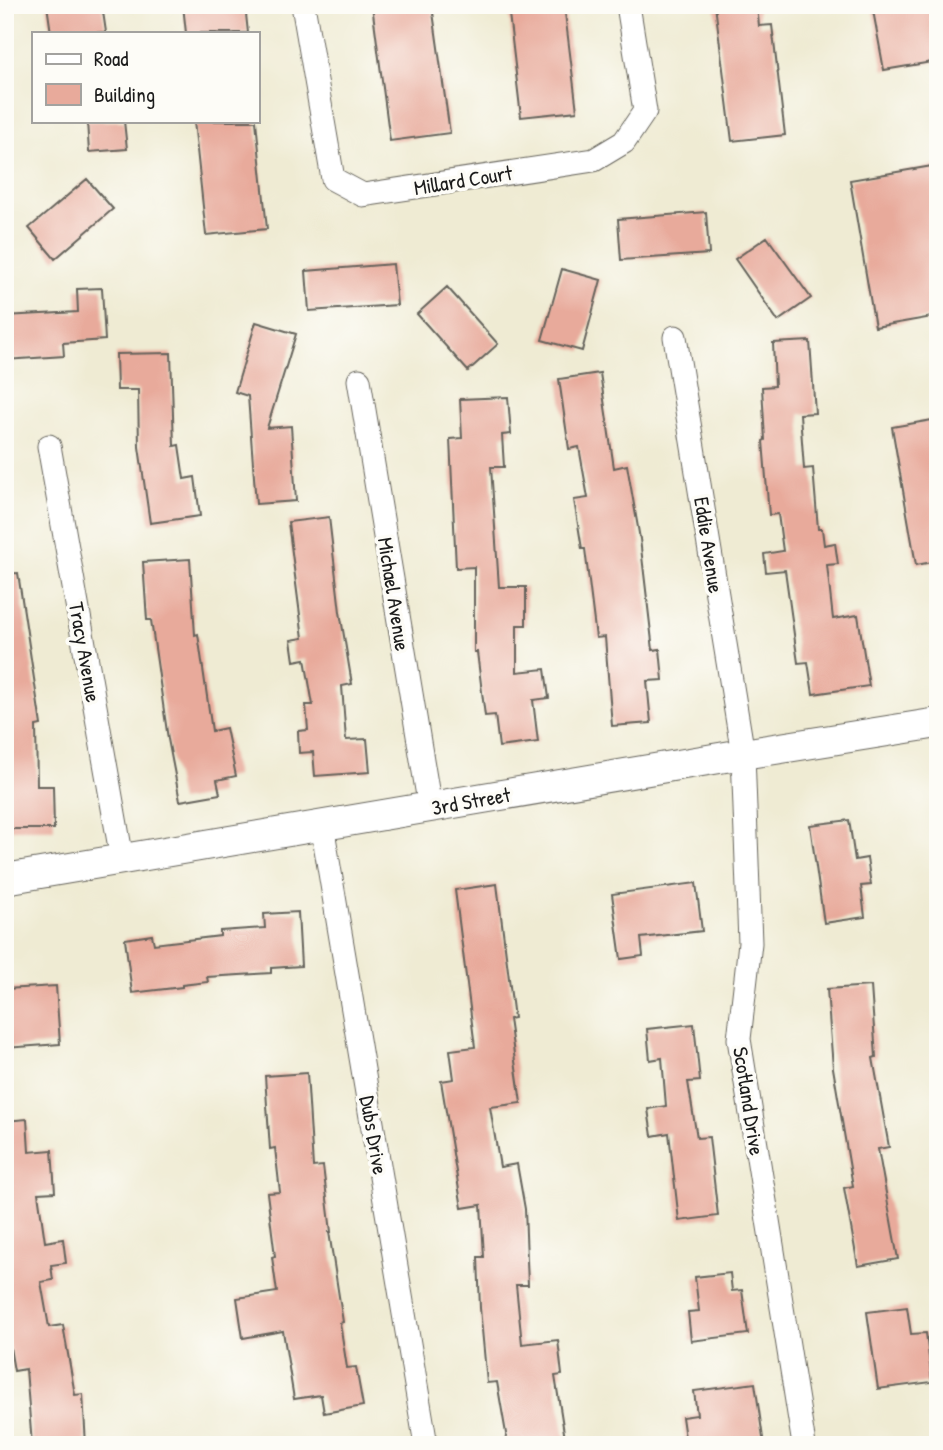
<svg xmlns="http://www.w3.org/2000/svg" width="943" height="1450" viewBox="0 0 943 1450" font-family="'Patrick Hand',sans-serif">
<rect width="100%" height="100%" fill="#fdfcf7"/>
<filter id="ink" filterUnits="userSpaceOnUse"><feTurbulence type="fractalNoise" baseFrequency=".0143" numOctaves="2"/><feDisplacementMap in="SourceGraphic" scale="14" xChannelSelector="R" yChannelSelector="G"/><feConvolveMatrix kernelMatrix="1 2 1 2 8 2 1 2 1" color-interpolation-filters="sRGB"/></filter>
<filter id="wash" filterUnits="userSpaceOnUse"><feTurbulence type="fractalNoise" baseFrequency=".00686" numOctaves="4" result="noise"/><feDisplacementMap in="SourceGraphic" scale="28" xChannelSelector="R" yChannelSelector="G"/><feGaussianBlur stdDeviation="1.57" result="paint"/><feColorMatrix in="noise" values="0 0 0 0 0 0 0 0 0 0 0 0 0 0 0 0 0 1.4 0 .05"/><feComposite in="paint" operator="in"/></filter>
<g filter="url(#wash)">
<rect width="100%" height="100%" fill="#efebd3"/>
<g id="blocks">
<path fill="#e8aa9b" d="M47 5H102L106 32 93 33H51Z
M183 5H245L248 33H186Z
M372 5H432L450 133 390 141Z
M508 5H564L577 111 521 117Z
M715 5H757L759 26 772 25 785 135 732 141Z
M872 5H938V61L884 70Z
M87 121H124L127 149 89 152Z
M194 121H256L267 229 206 235Z
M938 165V316L875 327 850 180Z
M87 179 113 209 55 259 29 228Z
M706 212 709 254 621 260 618 219Z
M767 237 811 298 778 321 735 259Z
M393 264 397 305 309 311 306 271Z
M562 269 601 280 582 351 542 340Z
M447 287 498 344 468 371 417 314Z
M102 288 105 340 63 343 64 356 5 360V316L78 312 77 289Z
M256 322 296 334 267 428 291 426 296 501 256 504 248 396 235 392Z
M810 341 815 413 800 414 804 469 813 468 818 529H822L824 545 835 543 838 564 827 565 833 619 858 615 869 686 813 694 808 662 798 663 785 570 766 572 764 554 783 551 778 514 769 515 763 441 765 440 762 387 775 386 773 343Z
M171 353 174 446 179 445 184 479 195 477 200 516 150 523 139 447 138 390H117L116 354Z
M600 373 614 468 627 465 640 539 653 650 660 649 663 680 647 681 651 723 612 726 605 637 596 638 585 549H582L574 500 588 498 579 447 569 449 559 379Z
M508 397 511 434 502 435 504 467H491L499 587H526V625H517V672L545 669 549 698 533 700 538 742 499 747 495 715 485 716 477 652H474V567L456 568 450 439 462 438 460 399Z
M938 419V561L916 565 892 427Z
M329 517 340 612 352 684 342 686 346 740 367 739 370 772 315 776 313 752 299 753 298 731 308 730 306 705H313L305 659 294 661 291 640 303 638 288 522Z
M190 559 195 635 198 634 212 731 226 728 236 776 217 780 220 794 180 801 168 739 151 620H147L143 562Z
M18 573 41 725 36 726 37 786H53L54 829H5V574Z
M849 820 855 860 867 858 871 885 861 886 865 917 824 923 810 825Z
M696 883 702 931 641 938 643 956 621 959 612 894Z
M497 884 514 1018 509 1019 521 1103 490 1107 500 1167 517 1164 525 1209 528 1285H516L522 1344 558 1340 562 1375 555 1376 566 1445H508L497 1382 487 1383 480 1308 478 1257H484L481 1205 462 1208 441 1081 454 1079 450 1050 475 1047 455 890Z
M298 912 301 966 271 968V973L207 977 208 982 182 985V987L132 993 125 939 152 935 154 944 220 936V931L265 928 264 914Z
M56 986 60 1044 5 1048V989Z
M871 986 876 1057 873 1058 889 1147 878 1149 898 1259 858 1266 844 1188 853 1186 833 1068 827 989Z
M694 1024 700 1081 688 1082 697 1138 709 1137 718 1216 679 1221 669 1133 652 1136 648 1109 666 1106 662 1058 650 1060 647 1029Z
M307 1073 313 1167 323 1166 331 1232H329L343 1322 340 1323 347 1368 356 1367 363 1406 324 1413 321 1395 294 1399 283 1331 243 1338 237 1298 277 1292 272 1257 275 1256 267 1193 280 1192 275 1148 270 1149 265 1076Z
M27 1119 29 1152 52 1150 55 1192 38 1193 45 1242 63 1239 66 1263 51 1265 53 1280 41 1282 49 1327 63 1325 75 1395 83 1394 86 1445H32L26 1369 14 1371 5 1318V1121Z
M730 1273 732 1291 742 1290 748 1334 691 1341 688 1312 699 1311 695 1277Z
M907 1307 911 1334 926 1333 932 1382 878 1389 867 1312Z
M755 1383 764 1445H686L682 1417 697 1415 694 1391Z"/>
</g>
</g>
<g filter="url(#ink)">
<use href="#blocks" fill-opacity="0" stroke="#66645c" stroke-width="2"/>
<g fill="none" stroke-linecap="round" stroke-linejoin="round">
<defs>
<path id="minor" d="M303 5 333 179 363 195 594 160 624 142 645 111 628 5
M675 337 743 754 750 943 739 1039 804 1445
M359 380 430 808
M49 446 122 859
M322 825 426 1445"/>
<path id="tertiary" d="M5 879 743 754 938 723"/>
</defs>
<use href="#minor" stroke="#66645c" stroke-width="25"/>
<use href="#tertiary" stroke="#66645c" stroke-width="32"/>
<use href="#minor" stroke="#fff" stroke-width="23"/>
<use href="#tertiary" stroke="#fff" stroke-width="30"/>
</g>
</g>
<g text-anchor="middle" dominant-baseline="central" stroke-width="7" stroke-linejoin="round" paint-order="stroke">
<g font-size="21" fill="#1c1c1c" stroke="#fdfcf7">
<text transform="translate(463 180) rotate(-9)">Millard Court</text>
<text transform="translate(709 545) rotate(81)">Eddie Avenue</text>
<text transform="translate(394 594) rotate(81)">Michael Avenue</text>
<text transform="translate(85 652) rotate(80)">Tracy Avenue</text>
<text transform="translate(471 801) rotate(-10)">3rd Street</text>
<text transform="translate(749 1101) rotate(81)">Scotland Drive</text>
<text transform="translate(374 1135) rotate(80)">Dubs Drive</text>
</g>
</g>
<rect width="943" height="1450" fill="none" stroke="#fdfcf7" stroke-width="28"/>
<rect x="32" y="32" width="228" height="91" fill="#fdfcf7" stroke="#a3a29f" stroke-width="2"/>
<rect x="46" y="54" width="35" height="10" fill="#ffffff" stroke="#a3a29f" stroke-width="2"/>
<text x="94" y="66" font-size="21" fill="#1c1c1c">Road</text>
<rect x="46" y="84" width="35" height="21" fill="#e8aa9b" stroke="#a3a29f" stroke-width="2"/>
<text x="94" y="102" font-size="21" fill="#1c1c1c">Building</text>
</svg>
